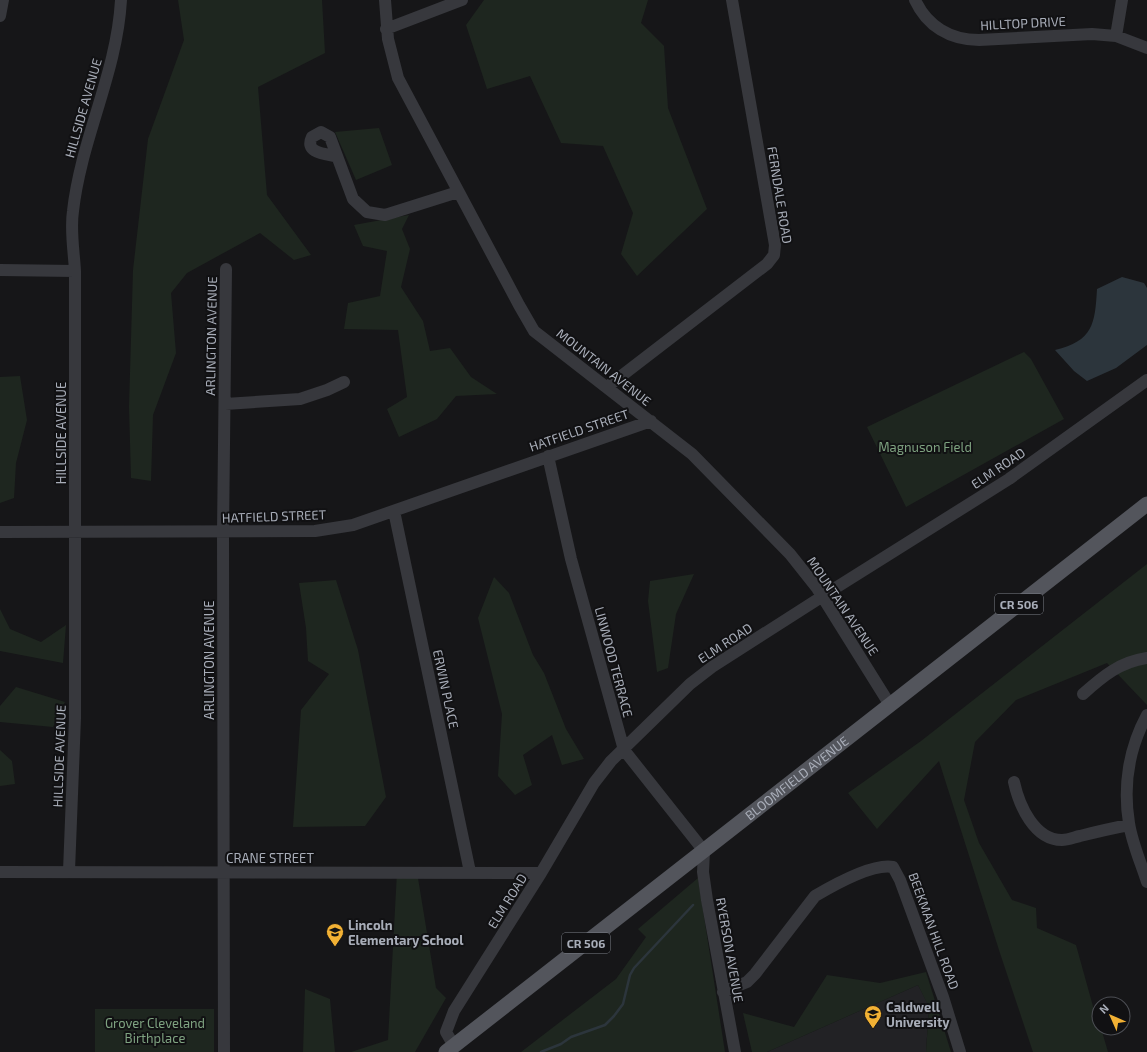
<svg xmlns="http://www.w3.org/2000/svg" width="1147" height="1052" viewBox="0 0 1147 1052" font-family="'Exo 2',sans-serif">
<rect width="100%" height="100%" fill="#161618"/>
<path fill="#222225" d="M918 985 929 1006 926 1052H767Z"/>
<path fill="#1e261f" d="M178 0H322L325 53 258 87 267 195 311 255 294 260 260 233 187 273 171 293 176 353 153 415 151 481 131 478 129 407 133 270 148 139 184 40Z
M484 0H648L641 23 664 46 668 108 707 209 637 276 621 254 633 213 603 146 561 143 530 76 487 89 466 25Z
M379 128 392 165 356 180 335 132Z
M409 215 402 229 410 249 401 287 423 321 430 351 450 348 471 377 497 394 456 396 437 419 399 437 387 409 407 397 398 330 344 329 348 303 380 296 387 251 363 246 354 225Z
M1024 352 1031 359 1064 419 906 507 867 427Z
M20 376 27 420 16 463 14 498 0 503V377Z
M1147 564V705L1107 663 1016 700 975 742 964 800 979 843 1012 900 1036 908 1037 928 1076 945 1099 1028H1101L1108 1052H1033L999 950 939 761 877 829 848 793 921 741Z
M694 574 676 614 668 668 657 672 648 601 650 581Z
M494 577 509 593 533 655 544 673 566 729 584 759 562 765 552 735 523 755 532 785 515 795 498 776 502 714 478 618Z
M336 580 358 650 386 797 365 826 293 827 301 710 329 674 308 661 306 628 299 583Z
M0 609 10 629 41 642 66 625 63 663 0 651Z
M16 687 65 702 53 727 0 722V706Z
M0 750 12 761 15 784 0 786Z
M397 872H417L436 988 446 998 415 1052H351L388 1040Z
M698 878 725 1052H521L616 979 646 937 638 929Z
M926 972 951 1052H926L929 1007 918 985 767 1052H752L743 1013 794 1027 827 975 880 983Z
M305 989 330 999 335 1052H303Z
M95 1009H214V1052H95Z"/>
<path fill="#2c353c" d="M1122 277 1144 283 1147 288V345L1116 368 1087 381 1074 371 1055 350C1093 341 1095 324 1097 289Z"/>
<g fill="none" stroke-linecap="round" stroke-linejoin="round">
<path stroke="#2c353c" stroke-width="2.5" d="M541 1052 561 1044 571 1037 605 1025 614 1016 623 1004 630 975 634 968 693 905"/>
<path stroke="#37383d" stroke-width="12" d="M385 0 388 39 398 78 519 305 534 331 692 454 790 554 817 588 890 705
M915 0C927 26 950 40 979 40L1092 34 1116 36 1147 48
M0 16 3 0
M386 29 462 0
M1116 36 1122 0
M335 156C325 154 304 153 312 137L321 132 330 137 353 199 367 212 385 215 458 192
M0 270 75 271
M607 387 767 264 774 255 775 245 732 0
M225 404 300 399 327 390 344 382
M548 456 571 559 624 750 704 851 703 872 707 900 735 1052
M394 511 470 872
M0 532 315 531 353 525 651 421
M1083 694C1103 676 1120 662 1147 658
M1147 715C1129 748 1123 786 1129 823 1132 843 1141 863 1147 882
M1014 782C1019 805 1034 840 1062 840 1068 840 1075 837 1080 836 1096 832 1113 828 1129 825
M69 871 75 718V271C74 252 70 230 73 211 81 139 117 73 121 0
M0 872 541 873
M723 992 747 982 755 974 815 896C832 886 873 863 893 867L900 880 943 997 960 1052
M454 1046 446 1032 454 1011 541 873 594 783 611 761 690 684 712 667 837 587 1009 479 1147 380
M224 1052 223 532 226 269"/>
<path stroke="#53555c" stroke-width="15" id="s1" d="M446 1052 1147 504"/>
</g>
<defs>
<symbol id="school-pin" viewBox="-11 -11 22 30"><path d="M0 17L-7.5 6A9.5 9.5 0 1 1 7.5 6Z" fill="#f2b134" stroke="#111113"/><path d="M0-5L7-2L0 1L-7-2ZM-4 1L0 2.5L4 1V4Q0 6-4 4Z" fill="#111"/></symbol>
<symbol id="university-pin" viewBox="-11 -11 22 30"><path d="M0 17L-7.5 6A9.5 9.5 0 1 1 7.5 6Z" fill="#f2b134" stroke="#111113"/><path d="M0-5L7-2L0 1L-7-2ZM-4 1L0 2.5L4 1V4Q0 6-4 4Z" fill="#111"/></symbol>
</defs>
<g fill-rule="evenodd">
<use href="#school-pin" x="325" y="922" width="20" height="27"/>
<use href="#university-pin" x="863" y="1004" width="20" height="27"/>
</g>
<g text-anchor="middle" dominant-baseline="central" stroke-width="4" stroke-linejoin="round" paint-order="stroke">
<g fill="#111113" stroke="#7b7e86" stroke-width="1">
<rect x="995" y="594" width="48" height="20" rx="3"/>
<rect x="562" y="933" width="48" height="20" rx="3"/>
</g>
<g font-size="12" font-weight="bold" fill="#a8adb8">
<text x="1019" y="604">CR 506</text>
<text x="586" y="943">CR 506</text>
</g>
<g font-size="13" fill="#a8adb8" stroke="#111113">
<text transform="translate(1023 23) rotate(-3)">HILLTOP DRIVE</text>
<text transform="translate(83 108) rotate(-74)">HILLSIDE AVENUE</text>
<text transform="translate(780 195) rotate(81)">FERNDALE ROAD</text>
<text transform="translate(211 336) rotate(-89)">ARLINGTON AVENUE</text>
<text transform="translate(604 367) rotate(38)">MOUNTAIN AVENUE</text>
<text transform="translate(579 430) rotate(-19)">HATFIELD STREET</text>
<text transform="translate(61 433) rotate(-90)">HILLSIDE AVENUE</text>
<text transform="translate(998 468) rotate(-34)">ELM ROAD</text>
<text transform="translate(274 516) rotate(-2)">HATFIELD STREET</text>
<text transform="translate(843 606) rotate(56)">MOUNTAIN AVENUE</text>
<text transform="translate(725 643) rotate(-33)">ELM ROAD</text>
<text transform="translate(209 660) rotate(-90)">ARLINGTON AVENUE</text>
<text transform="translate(614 662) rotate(75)">LINWOOD TERRACE</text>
<text transform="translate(446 689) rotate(78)">ERWIN PLACE</text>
<text transform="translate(59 756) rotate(-88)">HILLSIDE AVENUE</text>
<text stroke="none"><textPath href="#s1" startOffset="445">BLOOMFIELD AVENUE</textPath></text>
<text x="270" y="858">CRANE STREET</text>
<text transform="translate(507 901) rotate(-58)">ELM ROAD</text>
<text transform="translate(934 931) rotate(70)">BEEKMAN HILL ROAD</text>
<text transform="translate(730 950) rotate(80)">RYERSON AVENUE</text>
</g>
<g font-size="13" fill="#7fa381" stroke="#111113">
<text x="925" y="447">Magnuson Field</text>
<text x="155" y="1023">Grover Cleveland<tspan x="155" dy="15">Birthplace</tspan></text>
</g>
<g font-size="13" font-weight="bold" fill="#a8adb8" stroke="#111113" text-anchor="start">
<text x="348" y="925">Lincoln<tspan x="348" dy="15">Elementary School</tspan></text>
<text x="886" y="1007">Caldwell<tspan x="886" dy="15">University</tspan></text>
</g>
</g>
<g transform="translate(1111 1016) rotate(315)"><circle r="19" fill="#111113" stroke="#4d4f55"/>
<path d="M0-3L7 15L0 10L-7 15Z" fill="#f2b134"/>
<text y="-6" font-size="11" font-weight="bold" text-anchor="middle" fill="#a8adb8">N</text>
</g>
</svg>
